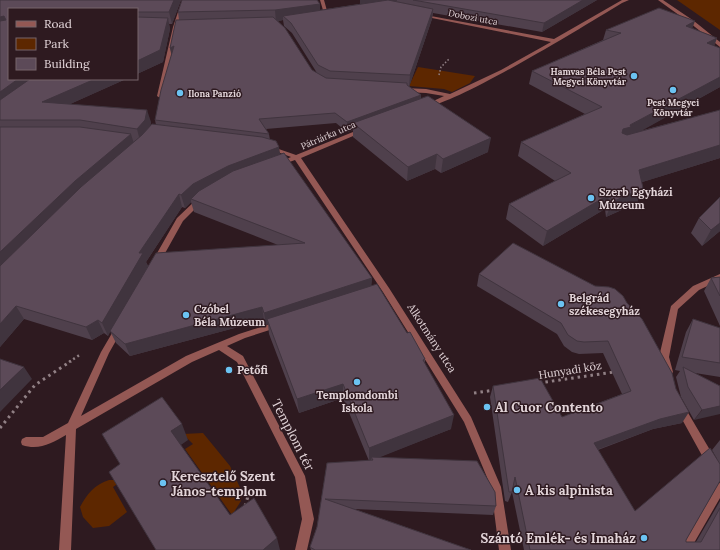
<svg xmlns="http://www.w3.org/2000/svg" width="720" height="550" viewBox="0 0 720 550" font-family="Lora,serif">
<rect width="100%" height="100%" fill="#2e1a20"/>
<path fill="#5d2700" d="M677 0H720V30Z
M418 67 475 76 470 83 452 92 444 89 409 86Z
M203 433 230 466 242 492 241 501 232 515 185 449 193 444 183 434Z
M109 480H123L113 487 127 512 109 526 93 528 83 517 80 507C87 494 94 485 109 480Z"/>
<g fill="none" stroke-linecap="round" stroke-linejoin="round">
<path stroke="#918085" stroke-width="1.5" stroke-dasharray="1.5 2" stroke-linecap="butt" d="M439 75 441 67 450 58"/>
<path stroke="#918085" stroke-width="2.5" stroke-dasharray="2 3" stroke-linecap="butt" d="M69 362 81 354"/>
<path stroke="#918085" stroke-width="3" stroke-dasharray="2.5 4" stroke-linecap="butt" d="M539 383 614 372
M474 393 495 390
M0 428 35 385 71 361
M245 506 249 493"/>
<path fill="#945854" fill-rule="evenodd" d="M182 0H186L177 27 163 96 160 98 157 96 173 27Z
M320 0H324L329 18 325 17Z
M622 0H629L622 3C599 17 440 115 425 105L444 96 426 93 404 92 401 90 404 88 426 89 450 94 501 70 551 42 422 16 420 15V14L554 39Z
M658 0H663L694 21 720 42V47L690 23Z
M363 128 366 130 365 131 301 158 389 288 471 417 501 487 511 550H499L491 487 464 422 383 292 295 160 281 165H277V163L291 157 267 148 270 146 296 155Z
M198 198H202L204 200 183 221 159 264H153L152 262 177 218Z
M720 274V280L699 290 678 309 669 357 673 372 671 375 668 376 665 375 659 357 671 306 693 286Z
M279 321 282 322 283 324 282 326 245 338 227 346 243 356 305 476 314 519 307 550H295L302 519 295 477 237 362 219 350 192 362 76 429 71 550H59L66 435C52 443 39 451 22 445L21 442 22 439 26 437H43L68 423 101 352 115 328H121L122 330 109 353 81 416 186 356 239 334Z
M681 405 684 406 720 467V482L716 481 678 412 676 409 678 406Z
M720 483V498L690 550H678L716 484Z"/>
</g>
<path fill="#4f404c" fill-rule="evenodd" d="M0 0H181L172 24H169L170 29 163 62 137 74V9H9V79H126L70 104 151 122 150 126 156 125 155 120 172 55 170 48 179 20 178 12 320 4V10L360 4V0H597L542 32 433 13 432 19 409 87H408L421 95V98L488 152 441 173 435 169 407 181 353 137V130L347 132 336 123 266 129 269 134 270 140 280 155 372 278 371 285 407 333 425 359V363L451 429 379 457 496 506 493 515 354 509 471 550H311L310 547 317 527 327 463 369 461 343 398 299 413 269 334 268 324 266 325 264 320 130 356 116 343 110 331 108 336 104 333 92 340 24 319 0 347ZM283 20 284 26 292 33 317 73 312 70 278 21ZM191 202 194 212 278 245 148 266 146 262 182 207 185 208Z
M692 28 717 38 714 46 720 48V87L640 131 720 110V158L642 182 637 203 606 217 605 209 543 246 506 219 509 204 555 181 518 156 521 142 585 114 529 84 532 71 603 40 606 30Z
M699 218 720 231 702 246 691 233Z
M479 274 595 286 682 423 653 429 598 450 635 511 717 459 712 450 720 440V481L686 540V542H696L720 501V550H524L512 492 508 502 505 501 490 397 493 386 562 417 622 394 603 353 579 354 572 352 564 346 557 334 477 286Z
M720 277V326L704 291 711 278Z
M693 319 720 328V377L695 373 720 386 694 420 681 397 676 377 680 371 675 370 686 332Z"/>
<path fill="#40343e" d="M174 0H181L172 24 169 12Z
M360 0H397V1L386 6 360 9Z
M583 0H597L542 32 544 23Z
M320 4V15L283 16V20L276 22 275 10Z
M433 9 432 19 409 87 410 75Z
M4 16 9 28 0 29V17Z
M168 18 170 29 163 62 137 74V61Z
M695 21 690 35 686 26Z
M717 38 712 51 707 43Z
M174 46 172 58 170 48Z
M720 77V87L618 144 623 129Z
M18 79H35L0 108V92Z
M95 79H126L48 114 42 102Z
M421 95 420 105 353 123V130L347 132V122Z
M147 110 151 122 149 132 140 141 137 129Z
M131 134 135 147 0 273V252L75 181Z
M491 138 488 152 441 173 443 159Z
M720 145V158L633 185 639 170Z
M279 147 281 159 191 199V202L185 208 181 195 193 184 228 166Z
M437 154 435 169 407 181 408 167Z
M643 188 637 203 606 217 612 202Z
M179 194 182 207 146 262 148 266 108 336 102 323 139 253Z
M610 194 605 209 543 246 547 231Z
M720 223V231L702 246 711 230Z
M372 278 371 291 267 319 268 324 266 325 264 313Z
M16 306 24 319 0 347V324Z
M262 307 264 320 130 356 125 344Z
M98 320 104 333 92 340 86 327Z
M24 367 32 379 0 412V390Z
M343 384V398L299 413 297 399Z
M720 406V414L694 420 702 410Z
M689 412 682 423 653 429 588 453 594 443 660 419Z
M454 415 451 429 373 460 371 457V460L369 461V448Z
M182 424 188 440 178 447 171 431Z
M277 538 280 550H263Z"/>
<path fill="#5c4a58" stroke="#40343e" d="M0 0H174L169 12H137V9H9V79H18L0 92V21L6 20 4 16 0 17Z
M182 0H317L320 4 275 10 178 12Z
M388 0 433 9 410 75 330 71 318 65 291 23 283 16Z
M413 0H583L544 23Z
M659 8 695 21 686 26 717 38 707 43 720 48V77L630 125 631 127 623 129 622 133 627 135 720 110V145L639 170 643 188 612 202 610 194 547 231 509 204 571 173 521 142 602 107 532 71 621 33 606 30Z
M137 17 168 18 160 50 137 61Z
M273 17 285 28 312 70 326 78 407 83V85L421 95 347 122 335 113 259 119 269 134 155 120 161 90 174 46 170 48 176 20Z
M30 79H95L42 102 147 110 145 120 137 129 80 120H0V100Z
M428 96 491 138 443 159 437 154 408 167 353 123Z
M152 124 262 137 276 141 279 147 228 166 193 184 181 195 179 194 139 253H143L102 323 98 320 86 327 16 306 0 324V266L81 187 142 135Z
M0 127H80L131 134 75 181 0 252Z
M284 153 372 278 264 313 262 307 125 344 110 331 156 253 305 243 191 199 199 191 233 171Z
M720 197V223L711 230 699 218Z
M513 243 595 286 609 287 615 289 623 296 627 303 642 319 672 373 676 389 689 412 660 419 594 443 635 511 710 448 720 464V481L686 540V542H701L720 508V550H530L515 477 512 492H509L493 386 540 378 562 417 631 391 608 341 584 342 577 341 568 335 561 323 479 274Z
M720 277V296L711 278Z
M377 284 407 333 410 332 425 359 423 360 454 415 369 448 343 384 297 399 267 319Z
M693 319 720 328V363L682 357Z
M0 359 24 367 0 390Z
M683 367 720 386V406L702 410 688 387Z
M162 397 182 424 171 431 230 515 254 498 277 538 263 550H156L109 472 120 464 102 434Z
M371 457 477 461 495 492 496 506 325 499 471 550H315L310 547 317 527 327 463 373 460Z"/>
<g fill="#6bc3f2" stroke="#2e1a20" stroke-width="1.5">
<circle cx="634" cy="76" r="4"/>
<circle cx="673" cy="90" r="4"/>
<circle cx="180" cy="93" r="4"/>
<circle cx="591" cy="198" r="4"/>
<circle cx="561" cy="304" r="4"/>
<circle cx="186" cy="315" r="4"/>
<circle cx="229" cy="370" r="4"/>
<circle cx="357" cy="382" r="4"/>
<circle cx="487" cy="407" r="4"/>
<circle cx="163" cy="483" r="4"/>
<circle cx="517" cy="490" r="4"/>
<circle cx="644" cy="538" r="4"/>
</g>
<g text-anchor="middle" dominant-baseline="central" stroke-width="3" stroke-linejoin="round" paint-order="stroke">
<g font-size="9" fill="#e2d4d8" stroke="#2e1a20">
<text transform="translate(473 17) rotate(11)">Dobozi utca</text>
<text transform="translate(328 135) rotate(-23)">Pátriárka utca</text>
</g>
<g font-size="9" font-weight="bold" fill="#e2d4d8" stroke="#2e1a20" text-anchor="end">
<text x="626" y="71">Hamvas Béla Pest<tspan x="626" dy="10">Megyei Könyvtár</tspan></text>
<text x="188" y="93" text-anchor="start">Ilona Panzió</text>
<text x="673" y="102" text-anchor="middle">Pest Megyei<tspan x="673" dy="10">Könyvtár</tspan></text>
</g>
<g font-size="11" font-weight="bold" fill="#e2d4d8" stroke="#2e1a20" text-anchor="start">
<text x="599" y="192">Szerb Egyházi<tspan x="599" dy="13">Múzeum</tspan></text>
<text x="569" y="298">Belgrád<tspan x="569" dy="13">székesegyház</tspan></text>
<text x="194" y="309">Czóbel<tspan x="194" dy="13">Béla Múzeum</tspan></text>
<text x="237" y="370">Petőfi</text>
<text x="357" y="395" text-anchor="middle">Templomdombi<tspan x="357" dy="13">Iskola</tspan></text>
</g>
<g font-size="11" fill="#e2d4d8" stroke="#2e1a20">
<text transform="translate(432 338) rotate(57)">Alkotmány utca</text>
<text transform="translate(570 370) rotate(-9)">Hunyadi köz</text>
</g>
<g font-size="13" font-weight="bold" fill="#e2d4d8" stroke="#2e1a20" text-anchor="start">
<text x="495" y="407">Al Cuor Contento</text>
<text x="171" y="476">Keresztelő Szent<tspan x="171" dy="15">János-templom</tspan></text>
<text x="525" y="490">A kis alpinista</text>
<text x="636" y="538" text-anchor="end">Szántó Emlék- és Imaház</text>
</g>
<g font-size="13" fill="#e2d4d8" stroke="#2e1a20">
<text transform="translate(293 435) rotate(63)">Templom tér</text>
</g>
</g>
<rect x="8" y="8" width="130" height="72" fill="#2e1a20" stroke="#76646a"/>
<rect x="16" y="21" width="20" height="6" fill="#945854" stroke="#76646a"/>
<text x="44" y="28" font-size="12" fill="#e2d4d8">Road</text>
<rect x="16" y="38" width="20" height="12" fill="#5d2700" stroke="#76646a"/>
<text x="44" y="48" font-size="12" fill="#e2d4d8">Park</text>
<rect x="16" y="58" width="20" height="12" fill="#5c4a58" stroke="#76646a"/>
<text x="44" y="68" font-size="12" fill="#e2d4d8">Building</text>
</svg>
